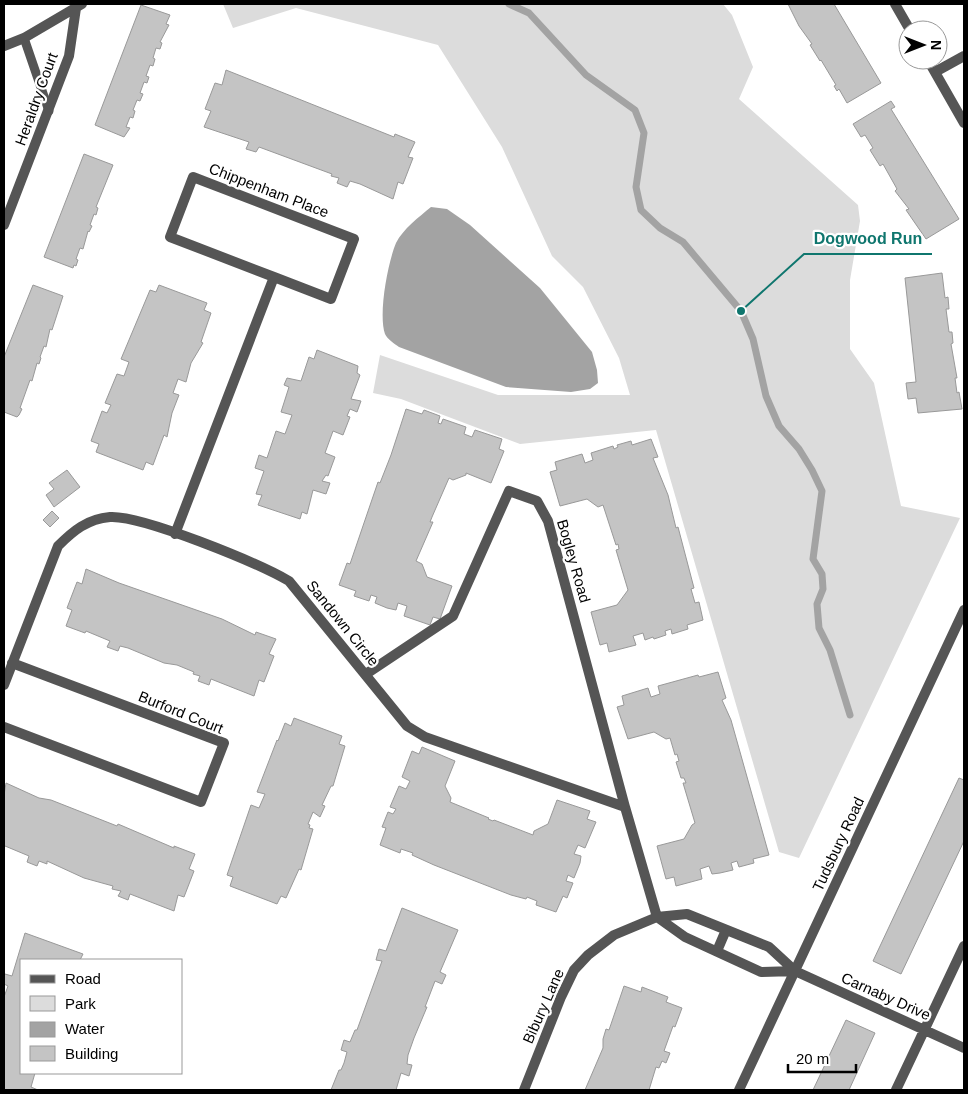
<svg xmlns="http://www.w3.org/2000/svg" width="968" height="1094" viewBox="0 0 968 1094" font-family="Helvetica,sans-serif">
<rect width="100%" height="100%" fill="#fff"/>
<path fill="#dcdcdc" d="M223 4H723L732 15 753 67 739 99 858 205 860 221 850 280V349L874 383 901 506 960 518 799 858 779 852 656 430 520 444 401 399 373 393 380 355 498 395H630L619 358 583 287 552 256 502 147 438 45 296 8 233 28Z"/>
<path fill="#a3a3a3" d="M431 207 447 209 470 225 540 288 592 352 597 370 598 383 590 389 571 392 506 387 399 347C395 344 387 339 385 334 378 314 388 262 396 243 403 229 419 217 431 207Z"/>
<g fill="none" stroke-linecap="round" stroke-linejoin="round">
<path stroke="#a3a3a3" stroke-width="7" d="M509 4 529 13 586 75 635 110 644 133 636 187 641 210 660 228 683 242 741 311 753 339 766 396 779 426 799 449 812 470 822 491 813 559 822 574 823 589 817 604 819 628 830 650 850 715"/>
</g>
<path fill="#c4c4c4" stroke="#999" d="M788 4H834L881 83 847 103 839 89 837 91 834 86 836 85 821 60 820 61 810 45 812 44 799 26Z
M141 5 170 15 166 24 169 25 160 42 162 43 160 49 156 48 153 58 155 59 153 66 150 65 146 76 149 77 147 83 144 82 140 93 143 94 140 101 137 100 133 110 135 111 133 118 130 117 126 127 130 128 124 137 95 125Z
M226 70 394 137 395 134 415 142 408 157 413 158 403 184 398 182 393 199 360 184 350 181 347 187 337 183 339 178 331 176 332 174 259 147 256 152 246 149 249 142 204 127 211 111 205 109 215 83 222 85Z
M891 101 895 107 891 109 959 219 926 239 906 210 909 209 895 191 897 189 883 164 880 166 870 150 873 148 865 135 861 137 853 124Z
M84 154 113 165 96 207 98 208 96 215 94 214 90 225 92 226 89 232 88 231 83 249 80 248 76 259 78 260 76 266 74 265 73 268 44 257Z
M942 273 945 298 948 297 949 309H946L949 332H952L953 343 951 344 957 378H955L957 393 959 392 962 409 918 413 916 398 908 399 906 383 916 382 905 278Z
M33 285 63 296 52 330 50 329 46 347 44 346 40 357 41 358 39 364 37 363 32 381 30 380 20 408 22 409 19 415 17 417 4 412V357Z
M159 285 207 303 204 310 211 313 201 342 203 343 191 363 186 382 178 379 173 393 179 395 172 413 167 437 164 435 153 465 146 462 143 470 96 452 99 444 91 441 102 411 107 413 111 405 105 403 117 374 124 376 129 362 121 359 150 290 156 292Z
M317 350 358 366 357 373 360 375 351 399 361 401 357 412 350 409 347 416 350 417 343 435 333 431 325 453 335 457 328 476 326 475 322 481 330 483 326 494 313 490 307 514 302 512 300 519 258 505 262 495 256 494 264 471 255 468 259 455 267 458 276 431 285 434 292 415 281 412 289 387 284 385 287 378 301 381 309 357 314 359Z
M406 409 422 414 424 410 440 416 438 423 441 424 443 419 466 427 464 434 472 437 475 430 502 439 499 449 504 451 491 483 466 473V475L453 480 449 478 432 517 430 522H433L416 561 422 564 427 577 452 586 440 619 433 617 430 625 404 616 407 606 398 603 396 610 387 608 375 603 377 597 371 595 369 601 354 596 356 591 339 585 347 563 350 564 378 482 380 483 391 455Z
M651 439 658 457 653 458 668 495 676 528 678 527 694 588 691 589 695 603 699 602 703 620 687 625 688 629 672 634 671 629 665 631 666 635 654 639 653 637 645 640 643 633 633 636 636 645 609 652 607 643 600 645 591 612 617 605 628 590 616 550 619 549 618 544 616 545 603 505 598 507 587 499 560 506 550 472 557 470 555 462 582 454 585 463 593 460 591 453 613 446 614 449 618 447 617 445 631 441 632 445Z
M67 470 80 487 54 507 46 495 54 489 49 483Z
M52 511 59 518 50 527 43 520Z
M86 569 119 583 222 619 255 635 256 632 276 639 269 654 274 656 264 682 259 680 254 696 211 679 209 685 198 681 200 676 193 674 194 672 177 665 164 663 128 648 120 646 118 651 107 647 110 641 86 631 85 633 66 626 72 610 67 608 77 582 82 584Z
M718 672 726 698 722 700 731 720 769 855 753 859 754 863 739 867 737 861 731 863 733 870 720 873 712 874 709 866 700 869 702 879 676 886 674 877 666 879 657 846 684 839 692 825 695 823 683 783H686L684 778H681L676 762 679 761 677 754 675 755 670 738 666 739 654 732 628 739 617 707 624 705 622 696 648 688 651 697 660 694 658 686 698 675 699 677Z
M294 718 342 736 339 744 345 746 333 786H331L322 805 325 806 320 817 313 812 308 824 310 825 309 828 313 829 301 870 299 869 286 898 281 896 277 904 230 886 233 877 227 875 251 805 259 808 265 794 257 792 277 740 278 741 285 723 291 726Z
M422 747 455 761 445 786 451 798 450 802 489 818 488 819 493 821 494 820 533 835 534 831 548 824 557 800 590 811 587 819 596 822 585 848 578 845 574 854 581 856 580 863 574 878 568 875 566 881 573 883 567 898 563 896 556 912 536 905 537 901 527 897 526 899 511 895 434 865 412 855 413 853 401 849 400 853 380 845 386 828 382 827 388 812 393 814 396 809 390 807 399 786 406 789 410 781 402 777 412 751 419 754Z
M959 778 964 780V841L901 974 873 961Z
M6 783 39 798 51 800 117 826 118 824 174 848V846L195 854 189 869 194 871 184 897 178 895 174 911 130 894 128 900 118 896 121 891 112 889 113 886 84 878 47 861V864L39 861 37 866 27 862 29 856 5 846 4 848V795Z
M402 908 458 930 440 972 446 975 442 984 435 981 425 1007H427L414 1038 408 1055 407 1064 412 1065 409 1076 401 1073 396 1090H331L339 1070H341L344 1063 347 1052 341 1050 344 1040 350 1042 355 1030H357L382 961 376 960 379 949 386 951Z
M25 933 83 954 80 960H21V1073H35L31 1087 38 1090H4V997L8 986 4 984V976L5 974 12 976Z
M624 986 641 992 642 987 668 997 666 1002 682 1008 675 1027 673 1026 664 1051 670 1053 666 1063 662 1061 659 1068 656 1067 649 1090H585L603 1048V1039L606 1029 609 1030Z
M846 1020 875 1033 849 1090H813Z"/>
<g fill="none" stroke-linecap="round" stroke-linejoin="round">
<path stroke="#555" stroke-width="9" d="M24 38 49 111"/>
<path stroke="#555" stroke-width="10" d="M895 4 910 30
M4 46 24 38 82 4
M928 60 964 123
M935 72 964 56
M4 225 69 56 76 8
M175 534 274 277 331 299 354 239 193 177 170 237 274 277
M366 674 453 616 509 491 537 501 548 521 625 807
M4 685 58 546C73 531 87 519 110 517 142 515 258 563 289 581L407 726 425 737 625 807 657 917 685 937 761 972 795 971
M4 727 201 802 224 743 12 663
M717 951 726 930
M524 1090 561 997 574 970 588 955 614 935 657 917 687 914 769 947 795 971 964 1048
M739 1090 964 610
M896 1090 964 946"/>
</g>
<g text-anchor="middle" dominant-baseline="central" stroke-width="4.5" stroke-linejoin="round" paint-order="stroke">
<g font-size="15" fill="#000" stroke="#fff">
<text transform="translate(36 99) rotate(-70)">Heraldry Court</text>
<text transform="translate(269 190) rotate(21)">Chippenham Place</text>
<text transform="translate(574 561) rotate(74)">Bogley Road</text>
<text transform="translate(343 623) rotate(51)">Sandown Circle</text>
<text transform="translate(181 712) rotate(22)">Burford Court</text>
<text transform="translate(838 844) rotate(-65)">Tudsbury Road</text>
<text transform="translate(886 996) rotate(24)">Carnaby Drive</text>
<text transform="translate(543 1006) rotate(-66)">Bibury Lane</text>
</g>
</g>
<path fill="none" stroke="#0f766e" stroke-width="2" d="M741 311L804 254H932"/>
<circle fill="#0f766e" stroke="#fff" stroke-width="2" cx="741" cy="311" r="5"/>
<g font-size="16" text-anchor="middle" font-weight="bold" fill="#0f766e" stroke="#fff" stroke-width="4.5" stroke-linejoin="round" paint-order="stroke">
<text x="868" y="244">Dogwood Run</text>
</g>
<rect width="968" height="1094" fill="none" stroke="#000000" stroke-width="10"/>
<rect x="20" y="959" width="162" height="115" fill="#ffffff" stroke="#999999"/>
<rect x="30" y="975" width="25" height="8" fill="#555555" stroke="#999999"/>
<text x="65" y="984" font-size="15" fill="#000000">Road</text>
<rect x="30" y="996" width="25" height="15" fill="#dcdcdc" stroke="#999999"/>
<text x="65" y="1009" font-size="15" fill="#000000">Park</text>
<rect x="30" y="1022" width="25" height="15" fill="#a3a3a3" stroke="#999999"/>
<text x="65" y="1034" font-size="15" fill="#000000">Water</text>
<rect x="30" y="1046" width="25" height="15" fill="#c4c4c4" stroke="#999999"/>
<text x="65" y="1059" font-size="15" fill="#000000">Building</text>
<g transform="translate(923 45) rotate(90)"><circle r="24" fill="#ffffff" stroke="#999999"/>
<path d="M0-4L9 19L0 12L-9 19Z" fill="#000000"/>
<text y="-8" font-size="14" font-weight="bold" text-anchor="middle" fill="#000000">N</text>
</g>
<path d="M788 1064v8h68v-8" fill="none" stroke="#000000" stroke-width="2.5"/>
<text x="796" y="1064" font-size="15" fill="#000000" stroke="#ffffff" stroke-width="4" paint-order="stroke">20 m</text>
</svg>
